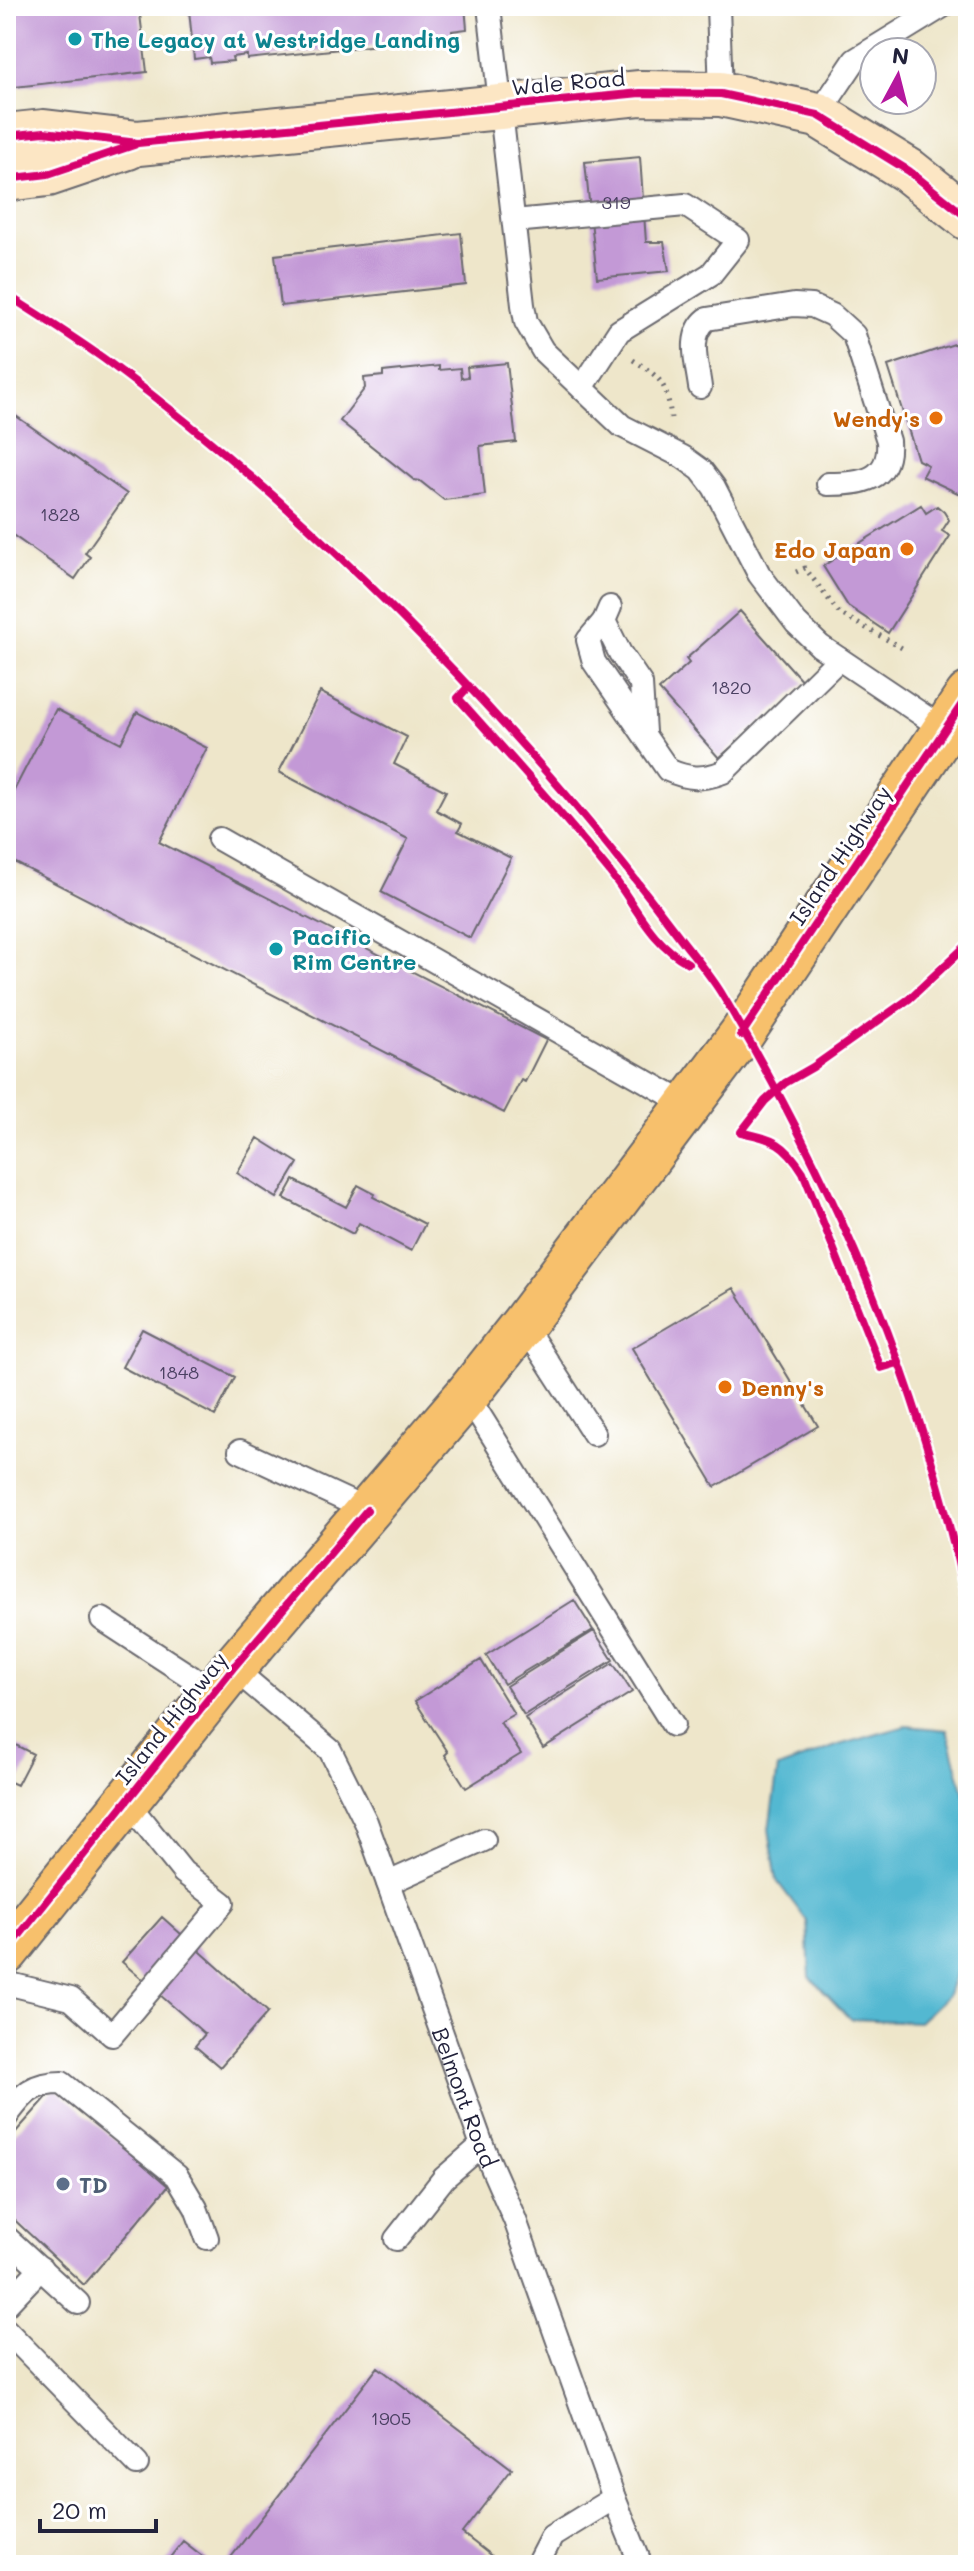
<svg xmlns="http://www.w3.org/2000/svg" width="974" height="2571" viewBox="0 0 974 2571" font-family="Mali,sans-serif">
<rect width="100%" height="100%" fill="#fff"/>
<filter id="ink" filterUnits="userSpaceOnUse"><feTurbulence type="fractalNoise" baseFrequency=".0125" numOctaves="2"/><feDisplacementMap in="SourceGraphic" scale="16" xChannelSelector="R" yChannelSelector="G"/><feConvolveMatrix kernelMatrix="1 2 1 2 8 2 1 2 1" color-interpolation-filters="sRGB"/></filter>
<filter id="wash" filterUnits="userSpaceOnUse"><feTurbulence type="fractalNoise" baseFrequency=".006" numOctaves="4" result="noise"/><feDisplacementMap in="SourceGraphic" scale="32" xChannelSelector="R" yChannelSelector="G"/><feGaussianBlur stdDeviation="1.8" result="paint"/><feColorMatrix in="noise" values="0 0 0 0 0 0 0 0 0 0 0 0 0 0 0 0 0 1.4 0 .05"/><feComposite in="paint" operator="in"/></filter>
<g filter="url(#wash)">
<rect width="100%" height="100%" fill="#eee6ca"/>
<path fill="#52b8d1" stroke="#3a6d86" stroke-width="2" d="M906 1726 947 1730 965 1797 968 1833 963 1951 948 1995 919 2022 850 2019 810 1977 807 1921 777 1881 769 1829 778 1768 839 1745Z"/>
<g id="blocks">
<path fill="#c399d6" d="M6 6H139L147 72 6 88Z
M193 6H465L467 29 452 31V37L430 40V36L416 37V41L247 59V55L232 57 233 61 210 63 209 57 194 59 189 10 193 9Z
M640 157 646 242H664L669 271 597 278 585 162Z
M461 233 466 285 281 306 275 255Z
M957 343 968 376V498L922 476 928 465 918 460 888 366Z
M507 363 516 442 480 446 485 495 444 500 420 481 414 480 340 421 365 388 364 378 383 376V372L439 366V370L460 368 461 378 468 377 467 367Z
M6 409 127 494 85 553 90 557 75 579 11 534 6 541Z
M921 505 926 513 937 506 944 512 949 520 942 531 950 536 888 633 848 606 823 566Z
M740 611 804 683 719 758 659 690 689 663 686 659Z
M320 692 407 737 394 764 446 791 436 810 462 824 458 831 511 858 470 938 381 892 408 839 279 772Z
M56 709 121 743 137 712 207 748 159 842 546 1040 525 1082 521 1080 504 1113 6 858V806Z
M258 1138 298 1163 277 1198 237 1173Z
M294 1180 346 1207 358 1185 375 1194 373 1197 425 1224 411 1251 359 1223 353 1234 284 1198Z
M734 1288 818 1426 715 1487 632 1348Z
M142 1329 235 1377 215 1416 122 1367Z
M574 1600 593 1630 504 1684 486 1655Z
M594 1631 613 1660 524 1715 506 1686Z
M481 1660 514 1714 500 1722 521 1754 466 1788 445 1755 448 1752 415 1701Z
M613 1663 632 1692 543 1748 525 1718Z
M6 1740 33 1754 17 1785 6 1780Z
M162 1917 268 2012 220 2067 195 2046 205 2034 122 1962Z
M55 2088 168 2186 84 2285 6 2212V2143Z
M378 2367 512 2469 462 2533 503 2565H225Z
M183 2541 214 2565H164Z"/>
</g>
</g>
<g filter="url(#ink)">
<use href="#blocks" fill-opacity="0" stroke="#69676d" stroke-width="2"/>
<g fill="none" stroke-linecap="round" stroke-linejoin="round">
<defs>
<g id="service">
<path d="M489 6 523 305 526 322 543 351 622 426 683 457 701 470 714 487 759 574 796 623 820 646 945 730"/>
<path d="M718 6 721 94"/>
<path d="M818 115 855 60 943 6"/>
<path d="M514 221 685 205 738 240 711 274 619 331 582 388"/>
<path d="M700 387C697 363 687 335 707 319L794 305 812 306 832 315 854 335 888 441C891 481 861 484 828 484"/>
<path d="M610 607 604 621 588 640 594 662 668 770C688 779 703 780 723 772L839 659"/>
<path d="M604 621 620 653 641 684 644 732"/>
<path d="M219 839 688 1105"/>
<path d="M523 1324 594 1434"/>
<path d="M467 1395 673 1725"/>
<path d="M240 1451 367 1510"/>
<path d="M102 1619 214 1692"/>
<path id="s1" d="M233 1668 330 1750 366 1822 482 2145 515 2220 614 2498 641 2565"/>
<path d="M388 1883 484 1840"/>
<path d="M6 1983 71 1999 112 2035 223 1903 183 1872 127 1802"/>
<path d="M6 2117C24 2093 31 2083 62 2083L177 2176 196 2208 207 2238"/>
<path d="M6 2237 78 2303"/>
<path d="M396 2239 444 2178 482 2145"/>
<path d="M6 2305 41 2268"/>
<path d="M6 2330 137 2464"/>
<path d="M537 2565 552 2536 614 2498"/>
</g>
<path id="secondary" d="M6 136 44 132 138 143 640 93 721 94 818 115 909 171 968 218
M6 179 48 174 128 147"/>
<path id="primary" d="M6 1952 233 1668 467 1395 523 1324 741 1035 968 695"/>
</defs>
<use href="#service" stroke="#69676d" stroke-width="26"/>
<use href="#secondary" stroke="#69676d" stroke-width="48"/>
<use href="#primary" stroke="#69676d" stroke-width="48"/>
<path stroke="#69676d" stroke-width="5" stroke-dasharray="2 6" stroke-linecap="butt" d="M633 360C662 378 667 384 671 418
M796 572 805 568 839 613 902 648"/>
<use href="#service" stroke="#fff" stroke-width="22"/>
<use href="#secondary" stroke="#fce6c4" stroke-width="44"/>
<use href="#primary" stroke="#f7c06c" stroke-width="44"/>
<defs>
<path id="cycleway" d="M6 136 44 132 138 143 640 93 721 94 818 115 909 171 968 218
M6 179 48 174 134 145
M6 294C41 317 77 339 111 364 280 489 431 638 568 797 606 842 642 887 678 935 693 955 710 974 723 996 836 1185 925 1392 968 1609
M469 686 458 698C509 755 560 811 608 870 635 903 649 942 688 963
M741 1035 968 695
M898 1363 881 1368 803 1172C784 1142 775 1140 741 1132L765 1101 785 1083 813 1067 909 999 968 944
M6 1952 233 1668 367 1510"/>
</defs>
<use href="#cycleway" stroke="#fff" stroke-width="13"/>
<use href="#cycleway" stroke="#d6006c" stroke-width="8"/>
</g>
</g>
<g fill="#0f9aa8" stroke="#fff" stroke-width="3">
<circle cx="75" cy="39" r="8"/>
<circle cx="276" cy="949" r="8"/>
</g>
<g fill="#e8710a" stroke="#fff" stroke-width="3">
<circle cx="936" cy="418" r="8"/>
<circle cx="907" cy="549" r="8"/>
<circle cx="725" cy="1387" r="8"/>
</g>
<circle fill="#5c6f8a" stroke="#fff" stroke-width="3" cx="63" cy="2184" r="8"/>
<g text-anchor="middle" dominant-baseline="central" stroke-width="6" stroke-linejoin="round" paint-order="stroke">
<g font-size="18" fill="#4a4062">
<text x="616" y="202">319</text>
<text x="60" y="514">1828</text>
<text x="731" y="687">1820</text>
<text x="179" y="1372">1848</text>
<text x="391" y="2418">1905</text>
</g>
<g font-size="22" font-weight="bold" fill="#0d838f" stroke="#fff" text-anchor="start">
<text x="91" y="39">The Legacy at Westridge Landing</text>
<text x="292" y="936">Pacific<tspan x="292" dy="25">Rim Centre</tspan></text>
</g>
<g font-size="22" fill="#22223b" stroke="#fff">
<text transform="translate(568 82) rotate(-5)">Wale Road</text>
<text transform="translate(840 855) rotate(-56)">Island Highway</text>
<text transform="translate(171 1718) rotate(-51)">Island Highway</text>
<text stroke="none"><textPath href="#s1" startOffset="500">Belmont Road</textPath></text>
</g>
<g font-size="22" font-weight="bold" fill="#c56008" stroke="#fff" text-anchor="end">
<text x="920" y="418">Wendy's</text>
<text x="891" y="549">Edo Japan</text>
<text x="741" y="1387" text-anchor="start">Denny's</text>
</g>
<g font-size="22" font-weight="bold" fill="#4e5e75" stroke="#fff" text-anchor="start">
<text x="79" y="2184">TD</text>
</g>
</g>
<rect width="974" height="2571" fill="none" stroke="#fff" stroke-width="32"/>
<g transform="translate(898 76) rotate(7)"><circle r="38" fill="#ffffff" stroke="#a7a7b1" stroke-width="2"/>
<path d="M0-6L14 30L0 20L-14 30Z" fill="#b5179e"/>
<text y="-12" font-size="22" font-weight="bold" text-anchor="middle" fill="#22223b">N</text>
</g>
<path d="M40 2519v12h116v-12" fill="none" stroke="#22223b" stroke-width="4"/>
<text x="52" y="2519" font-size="24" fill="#22223b" stroke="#ffffff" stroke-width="6" paint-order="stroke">20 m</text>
</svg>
